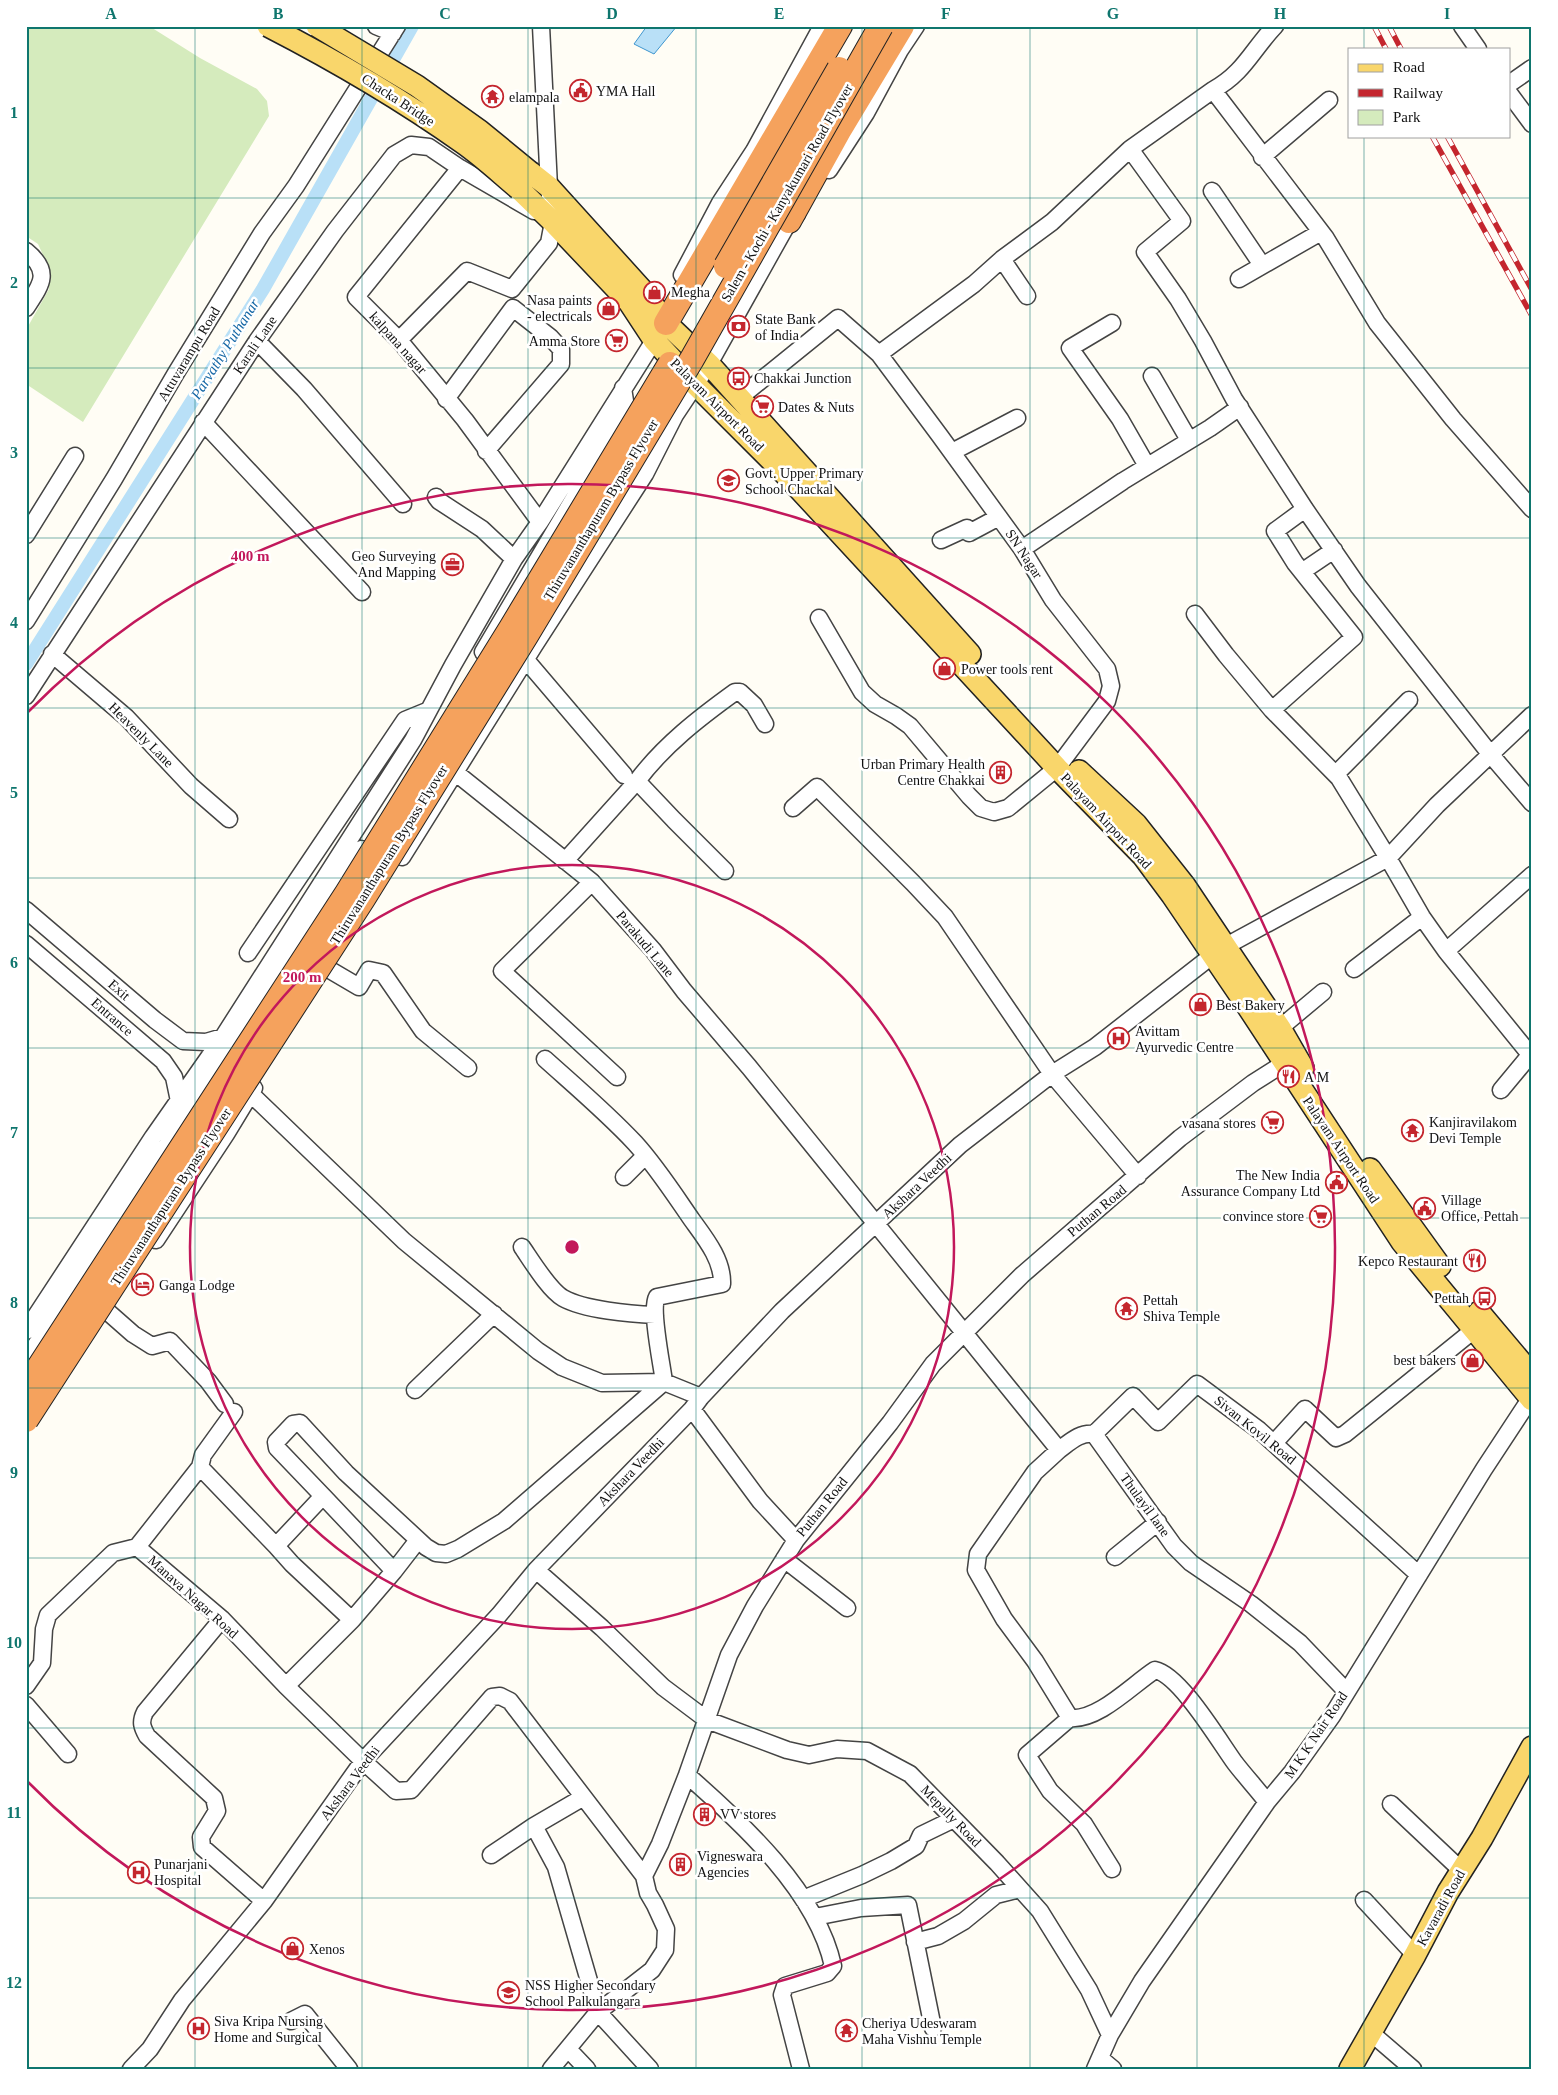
<svg xmlns="http://www.w3.org/2000/svg" width="1558" height="2095" viewBox="0 0 1558 2095" font-family="Georgia,serif">
<rect width="100%" height="100%" fill="#fffdf5"/>
<path fill="#d5ebbd" d="M26 26H149L200 58 257 89 267 101 269 116 83 422 26 384V330L49 289V268L38 244 26 236Z"/>
<path fill="#b9e0f7" stroke="#3f96cf" d="M647 26H677L654 54 634 44Z"/>
<g fill="none" stroke-linecap="round" stroke-linejoin="round">
<path stroke="#b9e0f7" stroke-width="14" d="M26 664 263 289 412 26"/>
<defs>
<path id="minor" d="M376 26 393 33
M1462 26 1478 49
M1509 84 1532 68
M1213 90C1244 73 1252 50 1275 26
M1509 93 1532 124
M1130 149 1182 221 1145 252 1178 299 1203 341 1234 399 1305 509 1358 586 1491 755 1532 803
M1262 157 1329 100
M460 168 356 297 399 340 465 420 540 522
M829 170 866 113 900 50 916 26
M1212 191 1262 265
M26 251C52 272 41 285 26 308
M1002 259 1027 296
M682 275 720 203 754 151 822 26
M1239 279 1321 232
M1112 323 1070 348 1120 419 1147 466
M399 340 467 271 512 289 549 243 553 222 549 187 541 26
M257 341 304 389 403 504
M879 354 974 284 1002 259 1052 222 1130 149 1213 90 1325 237 1377 323 1453 419 1532 509
M1152 376 1189 440
M739 398 838 318 879 354 940 436 1022 549 1053 600 1107 669 1111 686 1107 701 1057 768 1008 808 994 812 981 808 969 796 910 726 896 716 875 704 862 692 819 618
M446 399 513 308 550 337 561 349V364L486 451
M203 422 362 592
M952 452 1017 418
M436 497 439 501 482 529 514 559
M26 535 75 456
M941 540 967 528 969 533 999 517
M1022 549 1123 481 1210 428 1240 407
M1303 571 1334 550
M1195 614 1226 655 1272 710 1339 778 1388 858 1437 805 1532 715
M26 621 114 479 176 373 262 233 296 186 397 26
M483 652 619 422 625 401 623 388
M52 654 126 717 191 786 229 819
M526 660 624 775
M26 696 257 341 335 231 394 155 411 145 429 147 460 168 534 211
M1272 710 1354 637 1295 563 1275 531 1305 509
M456 773 592 882
M1336 774 1409 700
M793 808 817 787 913 883 945 917 1052 1074 1138 1176
M402 857 534 646 645 474 675 415 709 364 789 221 797 214
M565 861 637 781
M725 871 674 820 637 781C664 745 699 718 735 692H740L754 705 765 724
M26 910 155 1020 183 1041 206 1042 223 1037
M26 944 163 1061 174 1077 179 1101
M1446 951 1532 875
M248 953 405 720 427 711
M1354 969 1422 917
M330 970 359 987 369 970 383 973 423 1031 468 1068
M1280 1028 1323 992
M617 1077 502 971 592 882 653 950 684 991 749 1067 1059 1450C1070 1442 1080 1432 1094 1434L1174 1546 1191 1563 1251 1604 1300 1643 1346 1691
M1501 1090 1530 1055
M251 1094 404 1241 538 1351 562 1367 602 1383 664 1382 701 1397
M624 1177 645 1156
M156 1240 226 1134 254 1088
M522 1247C531 1260 549 1290 563 1298 584 1310 631 1314 655 1315
M108 1312 133 1334 152 1346 170 1341 208 1381 225 1404
M26 1331 153 1137 223 1037 413 740 453 665 514 559 540 522 660 331
M26 1360 361 849
M415 1390 494 1314
M692 1409 760 1501 796 1540
M1094 1434 1133 1396 1158 1422 1197 1384 1259 1430 1419 1575
M1274 1443 1305 1409 1336 1438 1345 1434 1475 1329
M1059 1450 1035 1472 978 1554 976 1570 1004 1619 1035 1661 1070 1718C1098 1721 1132 1685 1155 1670 1180 1675 1219 1741 1235 1763 1245 1776 1257 1789 1267 1802
M200 1467 276 1546
M323 1496 277 1448 276 1442 293 1424 300 1423 346 1473 426 1547 436 1553 446 1554 458 1549 504 1521 664 1382C662 1365 650 1309 657 1297L722 1284C723 1260 705 1238 692 1220 674 1194 656 1166 635 1143 607 1113 575 1086 545 1059
M137 1547 200 1467 203 1455 234 1412
M1115 1557 1158 1522
M784 1559 847 1608
M536 1570 602 1628 663 1687 707 1720 787 1750 809 1755 837 1749 867 1751 910 1774 997 1863 1040 1911 1089 1990 1110 2035
M394 1571 418 1540
M222 1619 145 1712C140 1722 142 1727 147 1736L214 1798 217 1811 201 1837 202 1847 264 1901
M26 1686 42 1663 44 1629 48 1615 113 1553 137 1547 222 1619 286 1686 363 1761 396 1791 411 1790 492 1697 500 1696 510 1701 644 1876
M286 1686 352 1620 292 1564 276 1546 323 1496 394 1571 352 1620
M26 1705 68 1754
M1070 1718 1027 1755 1050 1791 1084 1824 1112 1869
M687 1775C742 1823 817 1892 833 1966L827 1973 785 1986 782 1995 801 2069
M1391 1804 1461 1870
M534 1826 556 1867 598 2012 650 2069
M491 1855 534 1826 582 1798
M803 1899 862 1875 891 1861 916 1846 921 1835 954 1819
M1364 1900 1415 1955
M815 1917 861 1908 908 1905 933 2028
M915 1942 938 1936 964 1921 996 1895 1020 1889
M291 2021 305 2014 349 2069
M1370 2032 1413 2069
M568 2049 587 2069
M1101 2059 1113 2069
M131 2069 150 2049 182 2000 264 1901 363 1761 499 1615 536 1570 692 1409 701 1397 782 1311 960 1145 1052 1074 1095 1047 1213 955 1226 946 1388 858 1422 917 1446 951 1532 1057
M551 2069 598 2012 652 1970 665 1950 666 1929 655 1905 648 1893 644 1876 660 1844 687 1775 729 1655 755 1606 796 1540 890 1423 933 1364 1022 1275 1180 1138 1253 1083 1294 1057
M1095 2069 1110 2035 1142 1981 1267 1802 1292 1772 1332 1716 1484 1469 1532 1396"/>
<path id="major" d="M530 172 549 187 644 292 666 323 709 364 970 654
M519 189 553 222 629 302 654 340 695 384 789 478 1057 768 1143 856 1172 895 1248 1007 1402 1242 1532 1400
M1079 771 1136 824 1185 886 1280 1028 1303 1068
M1370 1169 1440 1266
M1479 1312 1532 1375
M1350 2069 1415 1955 1448 1892 1482 1838 1532 1747"/>
<path id="highway" d="M789 221 840 129 902 26
M666 323 840 26"/>
</defs>
<use href="#minor" stroke="#444" stroke-width="19"/>
<use href="#major" stroke="#222" stroke-width="24"/>
<use href="#highway" stroke="#222" stroke-width="26"/>
<use href="#minor" stroke="#fff" stroke-width="16"/>
<use href="#major" stroke="#f9d66b" stroke-width="21"/>
<use href="#highway" stroke="#f5a25d" stroke-width="24"/>
<defs>
<path id="rail" d="M1374 26 1386 49
M1389 26 1401 49
M1432 136 1532 316
M1447 136 1532 290"/>
</defs>
<use href="#rail" stroke="#c4262e" stroke-width="5.5"/>
<use href="#rail" stroke="#fff" stroke-width="4" stroke-dasharray="11" stroke-linecap="butt"/>
<defs>
<path id="major-bridge" d="M268 26C336 61 401 99 463 143 483 157 501 174 519 189
M317 26 417 86 480 131 530 172"/>
<path id="highway-bridge" d="M726 266 839 69
M26 1387 347 893 511 628 670 364
M26 1420 363 899 526 636 692 359 881 26"/>
</defs>
<use href="#major-bridge" stroke="#222" stroke-width="24" stroke-linecap="butt"/>
<use href="#highway-bridge" stroke="#222" stroke-width="26" stroke-linecap="butt"/>
<use href="#major-bridge" stroke="#f9d66b" stroke-width="21"/>
<use href="#highway-bridge" stroke="#f5a25d" stroke-width="24"/>
</g>
<path fill="none" stroke="#0f766e" stroke-width="1" stroke-opacity="0.55" d="M195 26V2069M362 26V2069M528 26V2069M696 26V2069M862 26V2069M1030 26V2069M1197 26V2069M1364 26V49M1364 136V2069M26 198H1532M26 368H1532M26 538H1532M26 708H1532M26 878H1532M26 1048H1532M26 1218H1532M26 1388H1532M26 1558H1532M26 1728H1532M26 1898H1532"/>
<g fill="none" stroke="#c2185b" stroke-width="2.5">
<circle cx="572" cy="1247" r="382"/>
<path d="M28 712A763 763 0 1 1 28 1782"/>
</g>
<defs>
<symbol id="civic-ring" viewBox="-11 -11 22 22"><circle r="9.5" fill="#fff" stroke="#c4262e" stroke-width="1.5"/><path d="M-.6-6.5H3V-4.5H.6V-3L4-1V1h2V6H-6V1h2V-1L-.6-3ZM-1.2 2.5V6h2.4V2.5Z" fill="#c4262e"/></symbol>
<symbol id="temple-ring" viewBox="-11 -11 22 22"><circle r="9.5" fill="#fff" stroke="#c4262e" stroke-width="1.5"/><path d="M0-6L5-2H3V0L6.5 2.5H4V6H1.5V3h-3V6H-4V2.5H-6.5L-3 0V-2H-5Z" fill="#c4262e"/></symbol>
<symbol id="shop-ring" viewBox="-11 -11 22 22"><circle r="9.5" fill="#fff" stroke="#c4262e" stroke-width="1.5"/><path d="M-5-2.5h2.3a2.7 3.5 0 0 1 5.4 0H5L5.5 6h-11ZM-1.5-2.5h3a1.5 2.3 0 0 0-3 0Z" fill="#c4262e"/></symbol>
<symbol id="bank-ring" viewBox="-11 -11 22 22"><circle r="9.5" fill="#fff" stroke="#c4262e" stroke-width="1.5"/><path d="M-6-4H6V4H-6ZM0-2.3a2.3 2.3 0 1 0 0 4.6a2.3 2.3 0 1 0 0-4.6Z" fill="#c4262e"/></symbol>
<symbol id="supermarket-ring" viewBox="-11 -11 22 22"><circle r="9.5" fill="#fff" stroke="#c4262e" stroke-width="1.5"/><path d="M-6-5.5h2.5l.6 2H6L4.5 2H-2.5L-4.4-4H-6ZM-1.5 3.2a1.3 1.3 0 1 0 .1 0ZM3 3.2a1.3 1.3 0 1 0 .1 0Z" fill="#c4262e"/></symbol>
<symbol id="bus-ring" viewBox="-11 -11 22 22"><circle r="9.5" fill="#fff" stroke="#c4262e" stroke-width="1.5"/><path d="M-5-6H5V4H4V6H2V4H-2V6H-4V4H-5ZM-3.5-4V0h7V-4ZM-3.5 1.2v1.5H-2V1.2ZM2 1.2v1.5H3.5V1.2Z" fill="#c4262e"/></symbol>
<symbol id="school-ring" viewBox="-11 -11 22 22"><circle r="9.5" fill="#fff" stroke="#c4262e" stroke-width="1.5"/><path d="M0-5L7-2L0 1L-7-2ZM-4 1L0 2.5L4 1V4Q0 6-4 4Z" fill="#c4262e"/></symbol>
<symbol id="office-ring" viewBox="-11 -11 22 22"><circle r="9.5" fill="#fff" stroke="#c4262e" stroke-width="1.5"/><path d="M-6-3h4V-5.5h4V-3h4V5H-6ZM-1-4.5V-3h2v-1.5ZM-6 0V1H6V0Z" fill="#c4262e"/></symbol>
<symbol id="building-ring" viewBox="-11 -11 22 22"><circle r="9.5" fill="#fff" stroke="#c4262e" stroke-width="1.5"/><path d="M-4-6H4V6H1V3H-1V6H-4ZM-2.5-4.3h1.7v1.8h-1.7ZM.8-4.3h1.7v1.8H.8ZM-2.5-1h1.7V.8h-1.7ZM.8-1h1.7V.8H.8Z" fill="#c4262e"/></symbol>
<symbol id="hospital-ring" viewBox="-11 -11 22 22"><circle r="9.5" fill="#fff" stroke="#c4262e" stroke-width="1.5"/><path d="M-5-5h3v3.5h4V-5h3V5h-3V1.5h-4V5h-3Z" fill="#c4262e"/></symbol>
<symbol id="restaurant-ring" viewBox="-11 -11 22 22"><circle r="9.5" fill="#fff" stroke="#c4262e" stroke-width="1.5"/><path d="M-5-6h1v4h1v-4h1v4h1v-4h1v5L-1.5 .5V6h-2V.5L-5-1ZM5-6V6H3V1.5H1.5Q1.5-4 5-6Z" fill="#c4262e"/></symbol>
<symbol id="hotel-ring" viewBox="-11 -11 22 22"><circle r="9.5" fill="#fff" stroke="#c4262e" stroke-width="1.5"/><path d="M-6-4.5h1.5V1H6V5H4.5V3h-9V5H-6ZM-4 0a1.8 1.8 0 1 1 3.6 0ZM.5 0V-2.5h3Q6-2.5 6 0Z" fill="#c4262e"/></symbol>
</defs>
<g fill-rule="evenodd">
<use href="#civic-ring" x="568" y="78" width="25" height="25"/>
<use href="#temple-ring" x="480" y="84" width="25" height="25"/>
<use href="#shop-ring" x="642" y="280" width="25" height="25"/>
<use href="#shop-ring" x="596" y="296" width="25" height="25"/>
<use href="#bank-ring" x="726" y="314" width="25" height="25"/>
<use href="#supermarket-ring" x="604" y="328" width="25" height="25"/>
<use href="#bus-ring" x="726" y="366" width="25" height="25"/>
<use href="#supermarket-ring" x="750" y="394" width="25" height="25"/>
<use href="#school-ring" x="716" y="468" width="25" height="25"/>
<use href="#office-ring" x="440" y="552" width="25" height="25"/>
<use href="#shop-ring" x="932" y="656" width="25" height="25"/>
<use href="#building-ring" x="988" y="760" width="25" height="25"/>
<use href="#shop-ring" x="1188" y="992" width="25" height="25"/>
<use href="#hospital-ring" x="1106" y="1026" width="25" height="25"/>
<use href="#restaurant-ring" x="1276" y="1064" width="25" height="25"/>
<use href="#supermarket-ring" x="1260" y="1110" width="25" height="25"/>
<use href="#temple-ring" x="1400" y="1118" width="25" height="25"/>
<use href="#civic-ring" x="1324" y="1170" width="25" height="25"/>
<use href="#civic-ring" x="1412" y="1196" width="25" height="25"/>
<use href="#supermarket-ring" x="1308" y="1204" width="25" height="25"/>
<use href="#restaurant-ring" x="1462" y="1248" width="25" height="25"/>
<use href="#hotel-ring" x="130" y="1272" width="25" height="25"/>
<use href="#bus-ring" x="1472" y="1286" width="25" height="25"/>
<use href="#temple-ring" x="1114" y="1296" width="25" height="25"/>
<use href="#shop-ring" x="1460" y="1348" width="25" height="25"/>
<use href="#building-ring" x="692" y="1802" width="25" height="25"/>
<use href="#building-ring" x="668" y="1852" width="25" height="25"/>
<use href="#hospital-ring" x="126" y="1860" width="25" height="25"/>
<use href="#shop-ring" x="280" y="1936" width="25" height="25"/>
<use href="#school-ring" x="496" y="1980" width="25" height="25"/>
<use href="#hospital-ring" x="186" y="2016" width="25" height="25"/>
<use href="#temple-ring" x="834" y="2018" width="25" height="25"/>
</g>
<g text-anchor="middle" dominant-baseline="central" stroke-width="5" stroke-linejoin="round" paint-order="stroke">
<g font-size="14" fill="#111" stroke="#fff" text-anchor="start">
<text x="596" y="91">YMA Hall</text>
<text x="509" y="97">elampala</text>
<text x="671" y="292">Megha</text>
<text x="592" y="300" text-anchor="end">Nasa paints<tspan x="592" dy="16">- electricals</tspan></text>
<text x="755" y="319">State Bank<tspan x="755" dy="16">of India</tspan></text>
<text x="600" y="341" text-anchor="end">Amma Store</text>
<text x="754" y="378">Chakkai Junction</text>
<text x="778" y="407">Dates &amp; Nuts</text>
<text x="745" y="473">Govt. Upper Primary<tspan x="745" dy="16">School Chackal</tspan></text>
<text x="436" y="556" text-anchor="end">Geo Surveying<tspan x="436" dy="16">And Mapping</tspan></text>
<text x="961" y="669">Power tools rent</text>
<text x="985" y="764" text-anchor="end">Urban Primary Health<tspan x="985" dy="16">Centre Chakkai</tspan></text>
<text x="1216" y="1005">Best Bakery</text>
<text x="1135" y="1031">Avittam<tspan x="1135" dy="16">Ayurvedic Centre</tspan></text>
<text x="1304" y="1077">A M</text>
<text x="1429" y="1122">Kanjiravilakom<tspan x="1429" dy="16">Devi Temple</tspan></text>
<text x="1256" y="1123" text-anchor="end">vasana stores</text>
<text x="1320" y="1175" text-anchor="end">The New India<tspan x="1320" dy="16">Assurance Company Ltd</tspan></text>
<text x="1441" y="1200">Village<tspan x="1441" dy="16">Office, Pettah</tspan></text>
<text x="1304" y="1216" text-anchor="end">convince store</text>
<text x="1458" y="1261" text-anchor="end">Kepco Restaurant</text>
<text x="159" y="1285">Ganga Lodge</text>
<text x="1469" y="1298" text-anchor="end">Pettah</text>
<text x="1143" y="1300">Pettah<tspan x="1143" dy="16">Shiva Temple</tspan></text>
<text x="1456" y="1360" text-anchor="end">best bakers</text>
<text x="720" y="1814">VV stores</text>
<text x="697" y="1856">Vigneswara<tspan x="697" dy="16">Agencies</tspan></text>
<text x="154" y="1864">Punarjani<tspan x="154" dy="16">Hospital</tspan></text>
<text x="309" y="1949">Xenos</text>
<text x="525" y="1985">NSS Higher Secondary<tspan x="525" dy="16">School Palkulangara</tspan></text>
<text x="214" y="2021">Siva Kripa Nursing<tspan x="214" dy="16">Home and Surgical</tspan></text>
<text x="862" y="2023">Cheriya Udeswaram<tspan x="862" dy="16">Maha Vishnu Temple</tspan></text>
</g>
<g font-size="14" fill="#111" stroke="#fff">
<text transform="translate(398 100) rotate(33)">Chacka Bridge</text>
<text transform="translate(787 193) rotate(-60)">Salem - Kochi - Kanyakumari Road Flyover</text>
<text transform="translate(398 343) rotate(48)">kalpana nagar</text>
<text transform="translate(255 345) rotate(-56)">Karali Lane</text>
<text transform="translate(189 354) rotate(-59)">Attuvarampu Road</text>
<text transform="translate(717 405) rotate(45)">Palayam Airport Road</text>
<text transform="translate(601 510) rotate(-59)">Thiruvananthapuram Bypass Flyover</text>
<text transform="translate(1024 554) rotate(57)">SN Nagar</text>
<text transform="translate(141 735) rotate(45)">Heavenly Lane</text>
<text transform="translate(1106 821) rotate(47)">Palayam Airport Road</text>
<text transform="translate(389 855) rotate(-58)">Thiruvananthapuram Bypass Flyover</text>
<text transform="translate(645 944) rotate(50)">Parakudi Lane</text>
<text transform="translate(119 990) rotate(41)">Exit</text>
<text transform="translate(112 1017) rotate(41)">Entrance</text>
<text transform="translate(1341 1150) rotate(56)">Palayam Airport Road</text>
<text transform="translate(917 1186) rotate(-43)">Akshara Veedhi</text>
<text transform="translate(171 1197) rotate(-57)">Thiruvananthapuram Bypass Flyover</text>
<text transform="translate(1097 1211) rotate(-40)">Puthan Road</text>
<text transform="translate(1255 1430) rotate(39)">Sivan Kovil Road</text>
<text transform="translate(631 1472) rotate(-46)">Akshara Veedhi</text>
<text transform="translate(1145 1505) rotate(54)">Thulayil lane</text>
<text transform="translate(822 1507) rotate(-51)">Puthan Road</text>
<text transform="translate(193 1597) rotate(42)">Manava Nagar Road</text>
<text transform="translate(1316 1735) rotate(-56)">M K K Nair Road</text>
<text transform="translate(350 1783) rotate(-53)">Akshara Veedhi</text>
<text transform="translate(951 1816) rotate(46)">Mepally Road</text>
<text transform="translate(1441 1908) rotate(-61)">Kavaradi Road</text>
</g>
<g font-size="15" font-style="italic" fill="#1768a6" stroke="#fff">
<text transform="translate(225 349) rotate(-58)">Parvathy Puthanar</text>
</g>
</g>
<circle cx="572" cy="1247" r="8" fill="#c2185b" stroke="#fff" stroke-width="2.5"/>
<g font-size="15" text-anchor="middle" font-weight="bold" fill="#c2185b" stroke="#fff" stroke-width="5" stroke-linejoin="round" paint-order="stroke">
<text x="250" y="561">400 m</text>
<text x="302" y="982">200 m</text>
</g>
<rect width="1558" height="2095" fill="none" stroke="#ffffff" stroke-width="55"/>
<rect x="1348" y="48" width="162" height="90" fill="#ffffff" stroke="#a0a0a0"/>
<rect x="1358" y="64" width="25" height="8" fill="#f9d66b" stroke="#a0a0a0"/>
<text x="1393" y="72" font-size="15" fill="#111111">Road</text>
<rect x="1358" y="89" width="25" height="8" fill="#c4262e" stroke="#a0a0a0"/>
<text x="1393" y="98" font-size="15" fill="#111111">Railway</text>
<rect x="1358" y="110" width="25" height="15" fill="#d5ebbd" stroke="#a0a0a0"/>
<text x="1393" y="122" font-size="15" fill="#111111">Park</text>
<rect x="28" y="28" width="1502" height="2040" fill="none" stroke="#0f766e" stroke-width="2"/>
<g font-size="16" text-anchor="middle" font-weight="bold" fill="#0f766e">
<text x="111" y="19">A</text>
<text x="278" y="19">B</text>
<text x="445" y="19">C</text>
<text x="612" y="19">D</text>
<text x="779" y="19">E</text>
<text x="946" y="19">F</text>
<text x="1113" y="19">G</text>
<text x="1280" y="19">H</text>
<text x="1447" y="19">I</text>
<text x="14" y="118">1</text>
<text x="14" y="288">2</text>
<text x="14" y="458">3</text>
<text x="14" y="628">4</text>
<text x="14" y="798">5</text>
<text x="14" y="968">6</text>
<text x="14" y="1138">7</text>
<text x="14" y="1308">8</text>
<text x="14" y="1478">9</text>
<text x="14" y="1648">10</text>
<text x="14" y="1818">11</text>
<text x="14" y="1988">12</text>
</g>
</svg>
